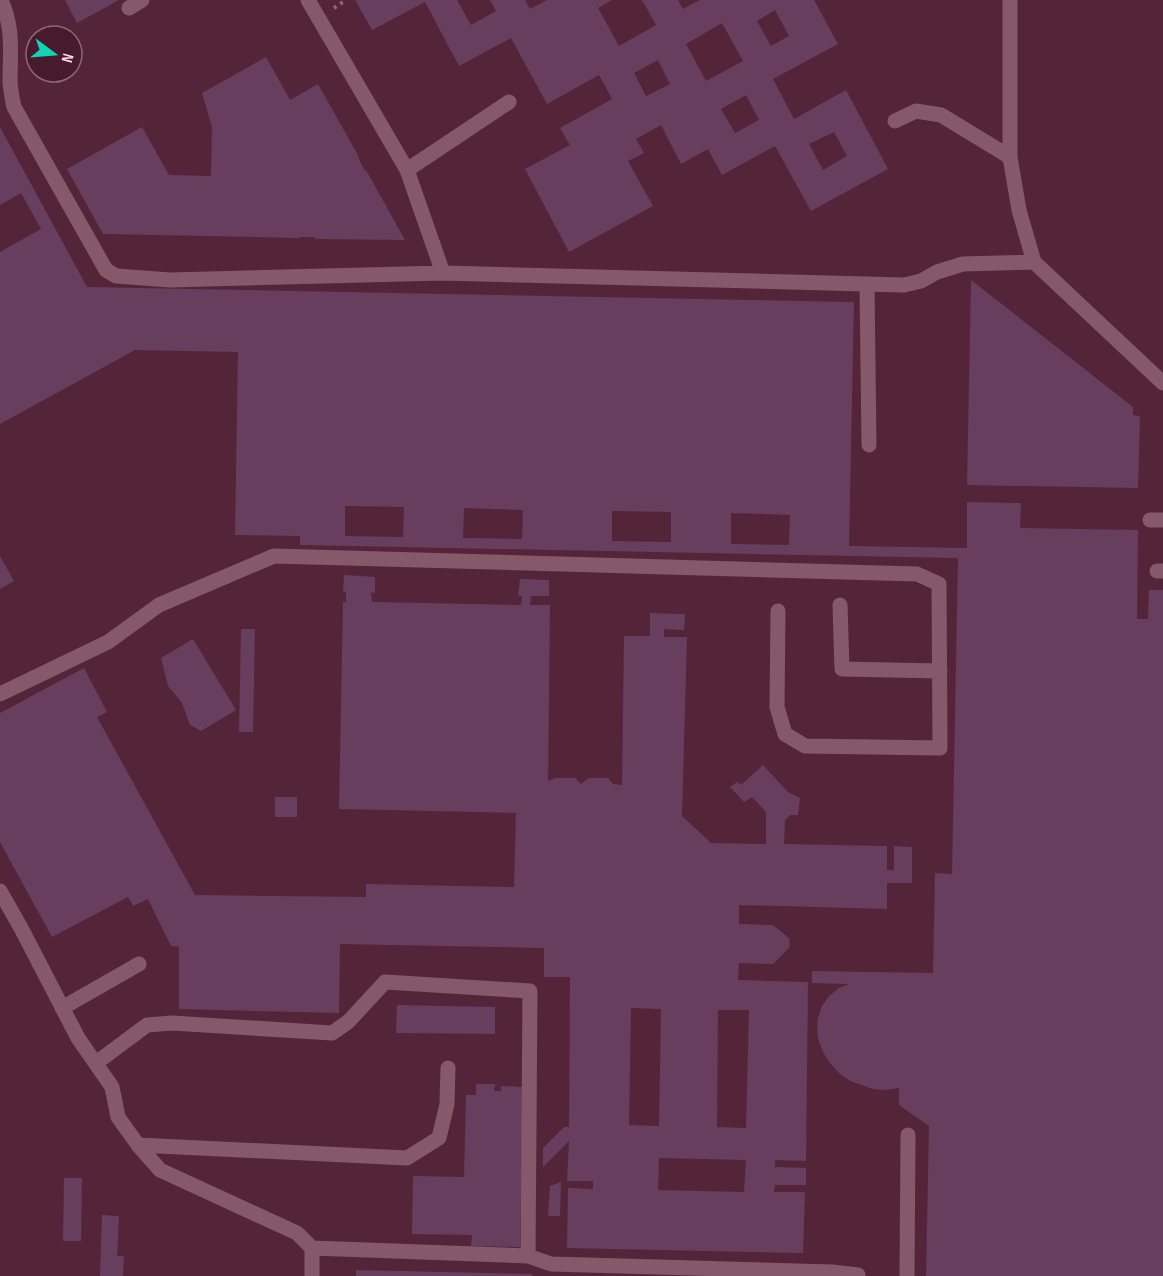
<svg xmlns="http://www.w3.org/2000/svg" width="1163" height="1276" viewBox="0 0 1163 1276" font-family="'Sofia Sans Condensed',sans-serif">
<rect width="100%" height="100%" fill="#542538"/>
<path fill="#683e5e" fill-rule="evenodd" d="M65 0H119L77 23Z
M355 0H457L471 25 496 11 490 0H525L530 9 547 0H612L598 8 619 46 656 25 642 0H678L683 9 700 0H814L838 44 773 79 794 119 846 90 888 169 811 211 775 146 722 175 708 149 681 164 661 125 636 139 644 153 628 161 653 206 569 252 525 169 570 145 560 128 612 99 599 75 547 104 511 38 459 66 425 2 372 30ZM775 10 789 36 771 46 757 21ZM722 23 743 61 706 81 686 44ZM658 60 670 84 646 96 634 73ZM746 95 759 120 735 133 721 109ZM834 132 847 156 823 170 809 144Z
M266 57 290 100 318 84 359 157H358L365 171 366 170 405 240 315 239V237H300V238L103 234 67 169 142 127 169 175 211 176 212 127 202 93Z
M0 127 87 287 854 302 849 546 967 548V502L1021 503 1020 528 1138 530 1137 619H1148L1149 590H1163V1276H926L929 1126 899 1105V1088L885 1090 873 1089 850 1081 839 1073 831 1064 824 1054 819 1042 817 1030 818 1018 822 1006 829 996 839 988 849 984 812 983V971L933 973 935 873 952 874 958 558 300 545V536L235 535 238 352 135 350 0 424V252L41 229 21 193 0 205ZM345 506 404 507 403 537 345 536ZM464 508 523 510 522 539 463 538ZM612 511 671 512V542L612 541ZM731 513 790 515 789 545 731 544Z
M971 280 1133 407V415L1140 416 1138 488 967 485Z
M0 556 14 581 0 589Z
M344 575 375 577V593L371 592 372 602 521 605 522 596 518 595 520 579 549 580V596H531L530 605H550L548 781 556 778H575L581 784 589 778H608L613 784 622 785 624 636H650V613L685 614 684 630 664 629V637H687L682 816 711 843 766 844V812L752 797 744 802 730 787 737 782 741 785 763 765 788 792 800 798 798 815H790L785 820 784 844 887 846V870H894V846L912 847V883H887V909L739 905V924L773 925 790 939 789 948 773 964 739 963 738 980 808 982 806 1161 775 1160V1167L806 1168V1185H775L774 1192H805L803 1253 567 1248 568 1188 593 1189V1181H567L569 1141 543 1167V1148L564 1127H569L570 977H544V948L340 944 339 1013 179 1009V947L171 946 148 899 133 906 128 897 52 937 0 842V713L84 668 107 712 97 717 195 895 366 897V884L514 887 516 813 339 809 343 602H346V592L343 591ZM631 1008 661 1009 659 1126 629 1125ZM718 1010H749L746 1128 717 1127ZM659 1158 746 1160 744 1192 658 1190Z
M241 629H255L253 732H239Z
M193 639 236 710 201 731 190 725 182 703 168 686 161 658Z
M275 797H297V817H275Z
M397 1005 495 1007V1034L396 1033Z
M476 1084H495L494 1091H501V1086L523 1087 520 1247 471 1246 472 1235 412 1234 413 1176 464 1177 466 1095H476Z
M64 1178H82L81 1241H63Z
M561 1182 560 1216H548L550 1186Z
M102 1215 119 1216 117 1256H124L123 1276H100Z
M356 1270 532 1274V1276H356Z"/>
<g fill="none" stroke-linecap="round" stroke-linejoin="round">
<path stroke="#8f6675" stroke-width="4" stroke-dasharray="3 4.5" stroke-linecap="butt" d="M334 8 346 0"/>
<path stroke="#86596a" stroke-width="15" d="M1 0C14 29 10 53 10 83 11 91 12 99 14 107L106 270 116 276 170 280 443 273 904 285 921 281 937 272 963 264 1034 262
M308 0 407 170 443 273
M1010 0V157L1019 210 1034 262 1163 383
M129 8 142 0
M895 121 916 111 941 115 1010 157
M407 170 509 102
M867 284 869 445
M1150 520H1163
M1157 571H1163
M840 605 842 669 940 671
M0 694 108 642 159 605 274 556 917 574 939 584 940 748 805 746 785 734 777 707 778 611
M0 891 21 928 78 1038 112 1087 118 1117 138 1145 160 1170 297 1233 312 1248 528 1256 551 1264 832 1272 858 1275V1276
M62 1008 139 964
M96 1063 147 1025 172 1023 332 1033 348 1022 385 982 530 991 528 1256
M138 1145 407 1158 439 1138 447 1104 448 1068
M312 1276V1248
M907 1276 908 1135"/>
</g>
<g transform="translate(54 54) rotate(106)"><circle r="28" fill="#481a2e" stroke="#8f6777" stroke-width="1.5"/>
<path d="M0-4.5L10 22L0 15L-10 22Z" fill="#10d5b4"/>
<text y="-9" font-size="16" font-weight="bold" text-anchor="middle" fill="#fadbe5">N</text>
</g>
</svg>
